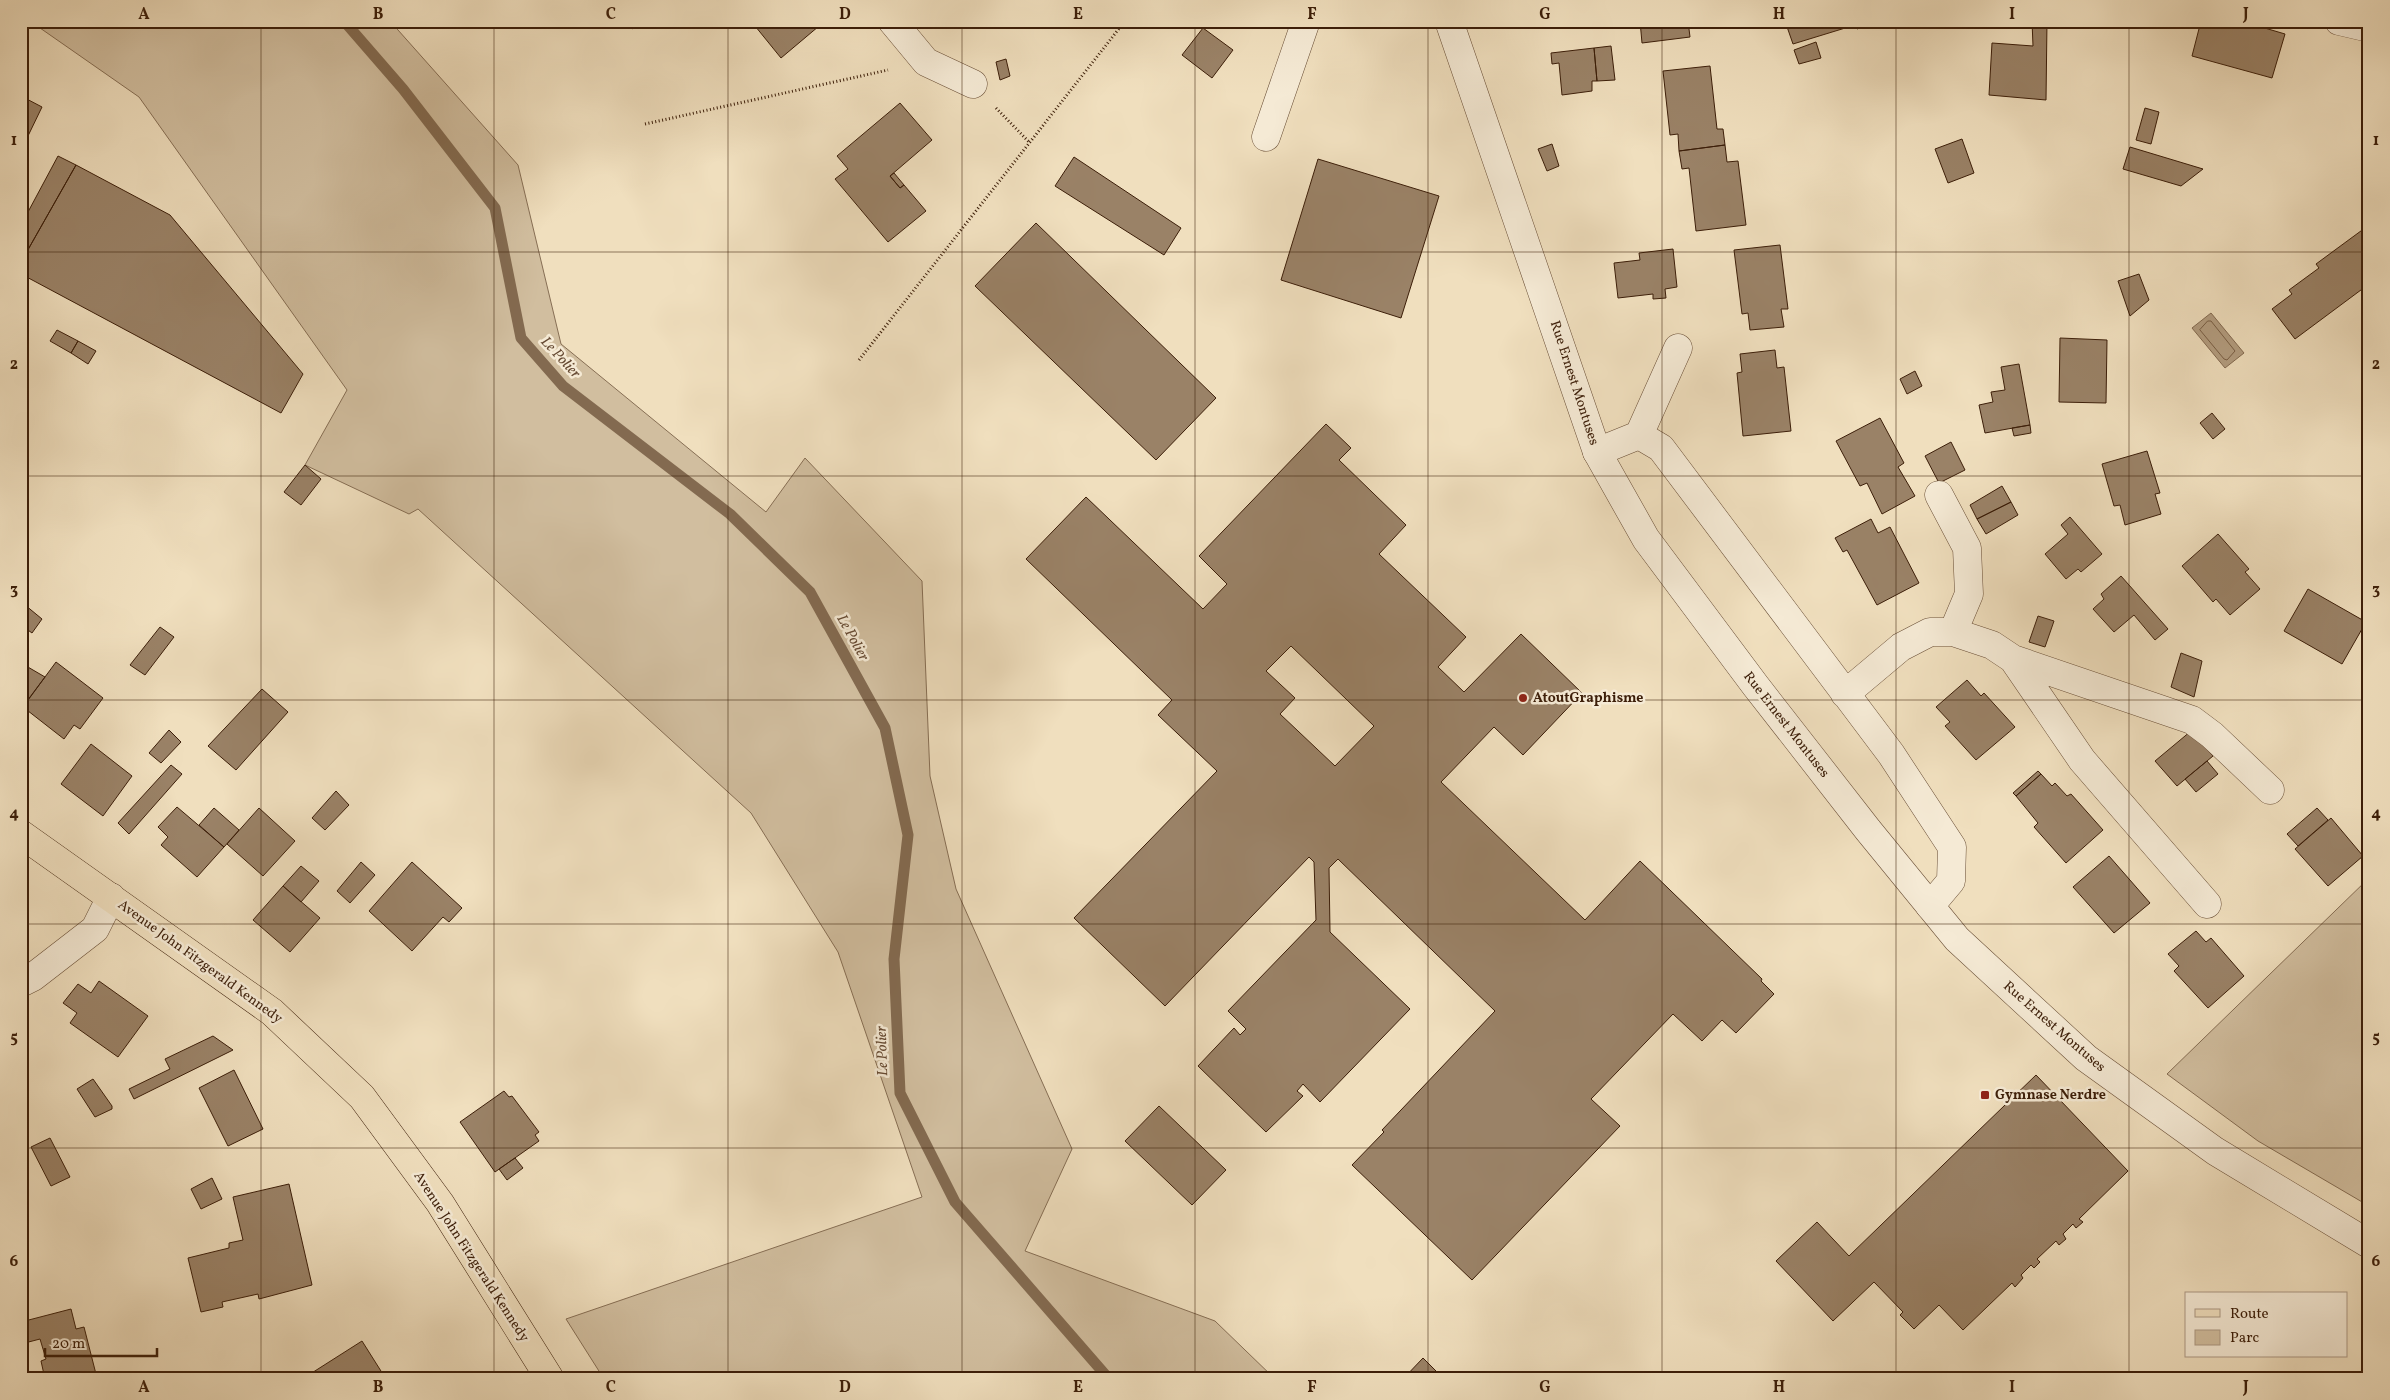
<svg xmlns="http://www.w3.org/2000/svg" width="2390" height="1400" viewBox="0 0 2390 1400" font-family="Vollkorn,serif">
<rect width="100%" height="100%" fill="#f0dfbe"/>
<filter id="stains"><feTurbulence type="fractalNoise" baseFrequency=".004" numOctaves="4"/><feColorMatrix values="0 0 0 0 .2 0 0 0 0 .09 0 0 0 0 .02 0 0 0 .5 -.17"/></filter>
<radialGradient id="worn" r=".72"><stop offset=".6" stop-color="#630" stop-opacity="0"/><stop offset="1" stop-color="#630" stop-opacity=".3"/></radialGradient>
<path fill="#d1be9f" stroke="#866e54" d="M30 21H390L518 165 561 344 766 512 805 458 922 581 930 776 956 889 1072 1149 1025 1251 1215 1321 1275 1379H604L566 1319 922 1197 838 952 751 813 418 509 409 514 305 465 347 390 139 97Z
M2369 878V1206L2258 1141 2167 1074Z"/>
<path fill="#b39d80" stroke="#836a50" d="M2211 313 2244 353 2225 368 2192 328Z"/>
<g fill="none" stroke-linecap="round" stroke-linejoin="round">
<path stroke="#785e44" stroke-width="1" d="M2208 321H2211L2235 351 2227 360 2224 359 2200 330Z"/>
<path stroke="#836a50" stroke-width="11" d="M344 21 403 89 495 208 521 338 563 386 730 514 810 592 885 728 908 835 894 959 900 1093 955 1202 1109 1379"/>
</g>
<path fill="#9a8267" stroke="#3c1e09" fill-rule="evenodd" d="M623 21H638L633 29Z
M751 21H825L781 58Z
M1547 21H1568V22L1547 24Z
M1640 21H1688L1690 37 1642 43Z
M1785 21H1880L1857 29 1855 25 1793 44Z
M2032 21H2047L2046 100 1989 95 1992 43 2033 46Z
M2052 21H2092V25L2052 24Z
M2201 21H2241L2285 34 2272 78 2192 56Z
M1203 28 1233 50 1212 78 1182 55Z
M1816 42 1821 58 1799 64 1794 50Z
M1611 46 1615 80 1597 81 1594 48Z
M1594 48 1597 81H1592V91L1562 95 1559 63 1552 64 1551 53Z
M1006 59 1010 76 1000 80 996 62Z
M1710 66 1717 129H1723L1725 145 1679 151 1678 134 1670 135 1663 71Z
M21 96 42 107 27 138 21 135Z
M900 103 932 140 890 176 900 188 904 185 926 211 888 242 835 179 848 169 837 156Z
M2145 108 2159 112 2151 144 2136 140Z
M21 135 27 138 21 148Z
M1962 139 1974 173 1948 183 1935 149Z
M1552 144 1559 166 1547 171 1538 149Z
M1725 145 1727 162 1738 161 1746 225 1696 231 1689 168 1682 169 1679 151Z
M2130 147 2203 169 2181 186 2123 169Z
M58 156 76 165 21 262V225Z
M1074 157 1181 228 1164 255 1055 186Z
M1318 159 1439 196 1401 318 1281 280Z
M76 165 170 215 303 374 281 413 21 274V262Z
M894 173 904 185 900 188 890 176Z
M1036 223 1216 398 1156 460 975 286Z
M2369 225V284L2295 339 2272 309 2292 294 2289 290 2319 268 2316 264Z
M1780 245 1788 309H1781L1784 327 1750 330 1748 313 1742 314 1734 250Z
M1673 249 1677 287 1665 289 1666 298 1653 299V294L1618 298 1614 263 1640 260 1639 253Z
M2139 274 2149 300 2130 316 2118 281Z
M57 330 78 341 71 353 50 341Z
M2060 338 2107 340 2106 403 2059 402Z
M78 341 96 351 88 364 71 353Z
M1775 350 1777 368 1784 367 1791 431 1743 436 1737 373 1742 372 1740 354Z
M2019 364 2030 425 1985 433 1979 405 1993 402 1991 392 2005 390 2001 367Z
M1915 371 1922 386 1907 394 1900 379Z
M2212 413 2225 429 2213 439 2200 423Z
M1880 418 1904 463 1898 467 1915 496 1882 514 1867 483 1860 486 1836 441Z
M1326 424 1351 448 1339 460 1406 525 1379 554 1466 637 1438 667 1464 692 1521 634 1582 693 1523 755 1494 727 1441 782 1585 920 1640 861 1762 979 1761 981 1774 994 1736 1033 1722 1020 1702 1041 1673 1014 1591 1099 1620 1126 1472 1280 1352 1165 1384 1132 1382 1130 1495 1011 1338 859 1329 868 1330 932 1410 1009 1320 1102 1303 1084 1297 1091 1303 1096 1266 1132 1198 1066 1234 1028 1240 1035 1246 1029 1228 1011 1316 920 1314 862 1309 857 1165 1006 1074 918 1217 771 1158 715 1172 700 1026 559 1086 497 1203 609 1227 584 1199 556ZM1291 646 1374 726 1335 766 1280 714 1295 698 1266 671Z
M2030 425 2031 433 2014 436 2012 428Z
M1951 442 1965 470 1939 483 1925 456Z
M2147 451 2160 493 2155 494 2161 514 2125 525 2120 505 2114 506 2102 464Z
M305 465 321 479 301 505 284 492Z
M2002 486 2011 502 1977 519 1970 505Z
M2011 502 2018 515 1986 534 1977 519Z
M2070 517 2102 554 2081 572 2078 569 2066 579 2045 554 2068 534 2061 525Z
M1871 519 1878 533 1890 527 1919 583 1877 605 1847 550 1843 552 1835 538Z
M2218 534 2249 569 2245 572 2260 589 2230 615 2216 599 2213 602 2182 566Z
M2121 576 2168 629 2155 640 2134 615 2114 632 2093 609 2104 599 2101 594Z
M2308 589 2366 622 2342 664 2284 631Z
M25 605 42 619 32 633 21 625V610Z
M2038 616 2054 621 2045 647 2029 642Z
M160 627 174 637 145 675 130 665Z
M2181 653 2202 661 2194 697 2171 687Z
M56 662 103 698 80 729 74 725 64 739 23 707Z
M21 663 45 677 21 709Z
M1967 680 1981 696 1984 693 2015 727 1976 760 1945 726 1950 722 1936 707Z
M262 689 288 712 236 770 208 746Z
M169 730 181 742 161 763 149 753Z
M2191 731 2213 756 2177 786 2155 761Z
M91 744 132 776 103 816 61 784Z
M2207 761 2218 774 2196 792 2185 779Z
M171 765 182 774 129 834 118 823Z
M2038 771 2041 774 2016 796 2013 793Z
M2041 774 2052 786 2055 783 2067 796 2071 794 2103 830 2066 863 2034 827 2038 823 2016 796Z
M336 791 349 805 325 830 312 818Z
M177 807 224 847 197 877 161 845 168 837 158 827Z
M214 808 239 830 224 847 199 825Z
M259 808 295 841 263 876 227 844Z
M2317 808 2328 820 2298 846 2287 834Z
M2331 818 2363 856 2328 886 2295 849Z
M2109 856 2150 903 2114 933 2073 887Z
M361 862 375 875 350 903 337 891Z
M412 862 462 908 449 922 443 917 412 951 369 911Z
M301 866 319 881 301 902 283 886Z
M283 886 320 918 290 952 253 920Z
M2196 931 2206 942 2211 938 2244 976 2208 1008 2174 971 2179 966 2168 954Z
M99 981 148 1016 118 1057 70 1023 77 1013 63 1003 78 984 91 993Z
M213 1036 233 1050 134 1099 129 1089 170 1069 165 1059Z
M234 1070 263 1129 228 1146 199 1088Z
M2036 1075 2128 1171 2079 1219 2083 1222 2076 1228 2073 1224 2063 1234 2066 1239 2059 1245 2056 1241 2037 1259 2040 1262 2034 1268 2031 1265 2021 1275 2023 1278 2015 1287 2012 1283 1963 1330 1939 1305 1914 1329 1900 1315 1903 1312 1874 1282 1833 1321 1776 1261 1817 1222 1849 1256Z
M93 1079 112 1106V1109L95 1117 77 1089Z
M504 1091 509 1097 512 1096 539 1132 535 1135 539 1141 495 1172 460 1122Z
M1159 1106 1226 1170 1192 1205 1125 1141Z
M50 1138 70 1177 51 1186 31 1147Z
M515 1158 523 1168 507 1180 499 1169Z
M212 1178 222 1199 201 1209 191 1189Z
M289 1184 312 1285 259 1299 258 1294 222 1302 223 1307 201 1312 188 1258 229 1248V1243L243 1240 233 1197Z
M71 1309 76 1329 84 1327 97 1378 45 1379 41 1361 46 1359 40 1339 21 1344V1322Z
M362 1341 386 1379H308L307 1376Z
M1423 1358 1439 1374 1434 1379H1403Z"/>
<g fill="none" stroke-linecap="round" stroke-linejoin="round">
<defs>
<path id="minor" d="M892 21 926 62 973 84
M2339 21 2369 28
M1266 137 1306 21
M1639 435 1678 348
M1597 452 1639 435 1661 448 1891 754 1952 847 1951 881 1930 906
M1939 495 1967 548 1969 594 1953 632
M2013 659 2192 720 2212 735 2270 790
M1845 694 1901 647 1930 632H1953L1992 645 2013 659 2082 760 2207 904
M21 983 33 977 95 929 111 897"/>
<path id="tertiary" d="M1449 21 1597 452 1646 539 1755 685 1868 830 1957 939 2086 1058 2215 1151 2369 1244"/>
<path id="primary" d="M21 834 272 1012 362 1097 440 1203 550 1379"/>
</defs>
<use href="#minor" stroke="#694e36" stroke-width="29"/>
<use href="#tertiary" stroke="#694e36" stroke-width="29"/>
<use href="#primary" stroke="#3c1e09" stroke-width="29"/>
<path stroke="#3c1e09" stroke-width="3" stroke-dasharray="1 2.5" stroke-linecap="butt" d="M996 108 1030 143
M645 124 888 70
M859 360 1125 21"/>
<use href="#minor" stroke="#f5ead5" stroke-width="28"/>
<use href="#tertiary" stroke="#f5ead5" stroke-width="28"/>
<use href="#primary" stroke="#f0dfbe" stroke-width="28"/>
</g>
<path fill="none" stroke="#3c1e09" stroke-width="1" stroke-opacity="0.55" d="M261 21V1379M494 21V1379M728 21V1379M962 21V1379M1195 21V1379M1428 21V1379M1662 21V1379M1896 21V1379M2129 21V1379M21 252H2369M21 476H2369M21 700H2369M21 924H2369M21 1148H2369"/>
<g fill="#8f2418" stroke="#f5ead5" stroke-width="2">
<circle cx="1523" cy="698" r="5"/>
<rect x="1980" y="1090" width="10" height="10" rx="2.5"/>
</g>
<g text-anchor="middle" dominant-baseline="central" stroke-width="5" stroke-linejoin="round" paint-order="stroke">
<g font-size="14" fill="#3c1e09" stroke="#f5ead5">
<text transform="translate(1574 383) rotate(72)">Rue Ernest Montuses</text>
<text transform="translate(1786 725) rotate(52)">Rue Ernest Montuses</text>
<text transform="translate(200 962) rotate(36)">Avenue John Fitzgerald Kennedy</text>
<text transform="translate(2054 1027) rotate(41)">Rue Ernest Montuses</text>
<text transform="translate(471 1257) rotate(57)">Avenue John Fitzgerald Kennedy</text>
</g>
<g font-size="14" font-weight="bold" fill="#3c1e09" stroke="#f5ead5" text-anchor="start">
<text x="1533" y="698">AtoutGraphisme</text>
<text x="1995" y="1095">Gymnase Nerdre</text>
</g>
<g font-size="15" font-style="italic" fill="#664a33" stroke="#f5ead5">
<text transform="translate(560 358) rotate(47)">Le Polier</text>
<text transform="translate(852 638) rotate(61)">Le Polier</text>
<text transform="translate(883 1051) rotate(-92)">Le Polier</text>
</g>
</g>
<rect width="2390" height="1400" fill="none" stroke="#f0dfbe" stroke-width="55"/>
<rect x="2185" y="1292" width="162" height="65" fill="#f5ead5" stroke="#ab9883"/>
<rect x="2195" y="1309" width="25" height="8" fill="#f0dfbe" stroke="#ab9883"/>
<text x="2230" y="1318" font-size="15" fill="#3c1e09">Route</text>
<rect x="2195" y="1330" width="25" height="15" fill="#d1be9f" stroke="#ab9883"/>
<text x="2230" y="1342" font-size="15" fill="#3c1e09">Parc</text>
<path d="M45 1348v8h112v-8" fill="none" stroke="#3c1e09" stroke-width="2.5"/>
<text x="52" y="1348" font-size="15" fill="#3c1e09" stroke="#f5ead5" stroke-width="4" paint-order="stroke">20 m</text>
<rect x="28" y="28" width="2334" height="1344" fill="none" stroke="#3c1e09" stroke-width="2"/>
<g font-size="16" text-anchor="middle" font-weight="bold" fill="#3c1e09">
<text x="144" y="19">A</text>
<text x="378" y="19">B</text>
<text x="611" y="19">C</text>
<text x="845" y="19">D</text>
<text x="1078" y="19">E</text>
<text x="1312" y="19">F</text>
<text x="1545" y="19">G</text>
<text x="1779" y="19">H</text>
<text x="2012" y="19">I</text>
<text x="2246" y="19">J</text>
<text x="14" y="145">1</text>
<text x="2376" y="145">1</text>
<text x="14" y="369">2</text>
<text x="2376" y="369">2</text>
<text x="14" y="594">3</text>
<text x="2376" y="594">3</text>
<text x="14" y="818">4</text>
<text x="2376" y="818">4</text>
<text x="14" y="1042">5</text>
<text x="2376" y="1042">5</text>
<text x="14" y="1266">6</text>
<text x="2376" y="1266">6</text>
<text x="144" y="1392">A</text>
<text x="378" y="1392">B</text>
<text x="611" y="1392">C</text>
<text x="845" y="1392">D</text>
<text x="1078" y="1392">E</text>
<text x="1312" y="1392">F</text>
<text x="1545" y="1392">G</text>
<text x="1779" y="1392">H</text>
<text x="2012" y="1392">I</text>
<text x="2246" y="1392">J</text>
</g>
<rect width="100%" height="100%" filter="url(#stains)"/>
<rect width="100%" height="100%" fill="url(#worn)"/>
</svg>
